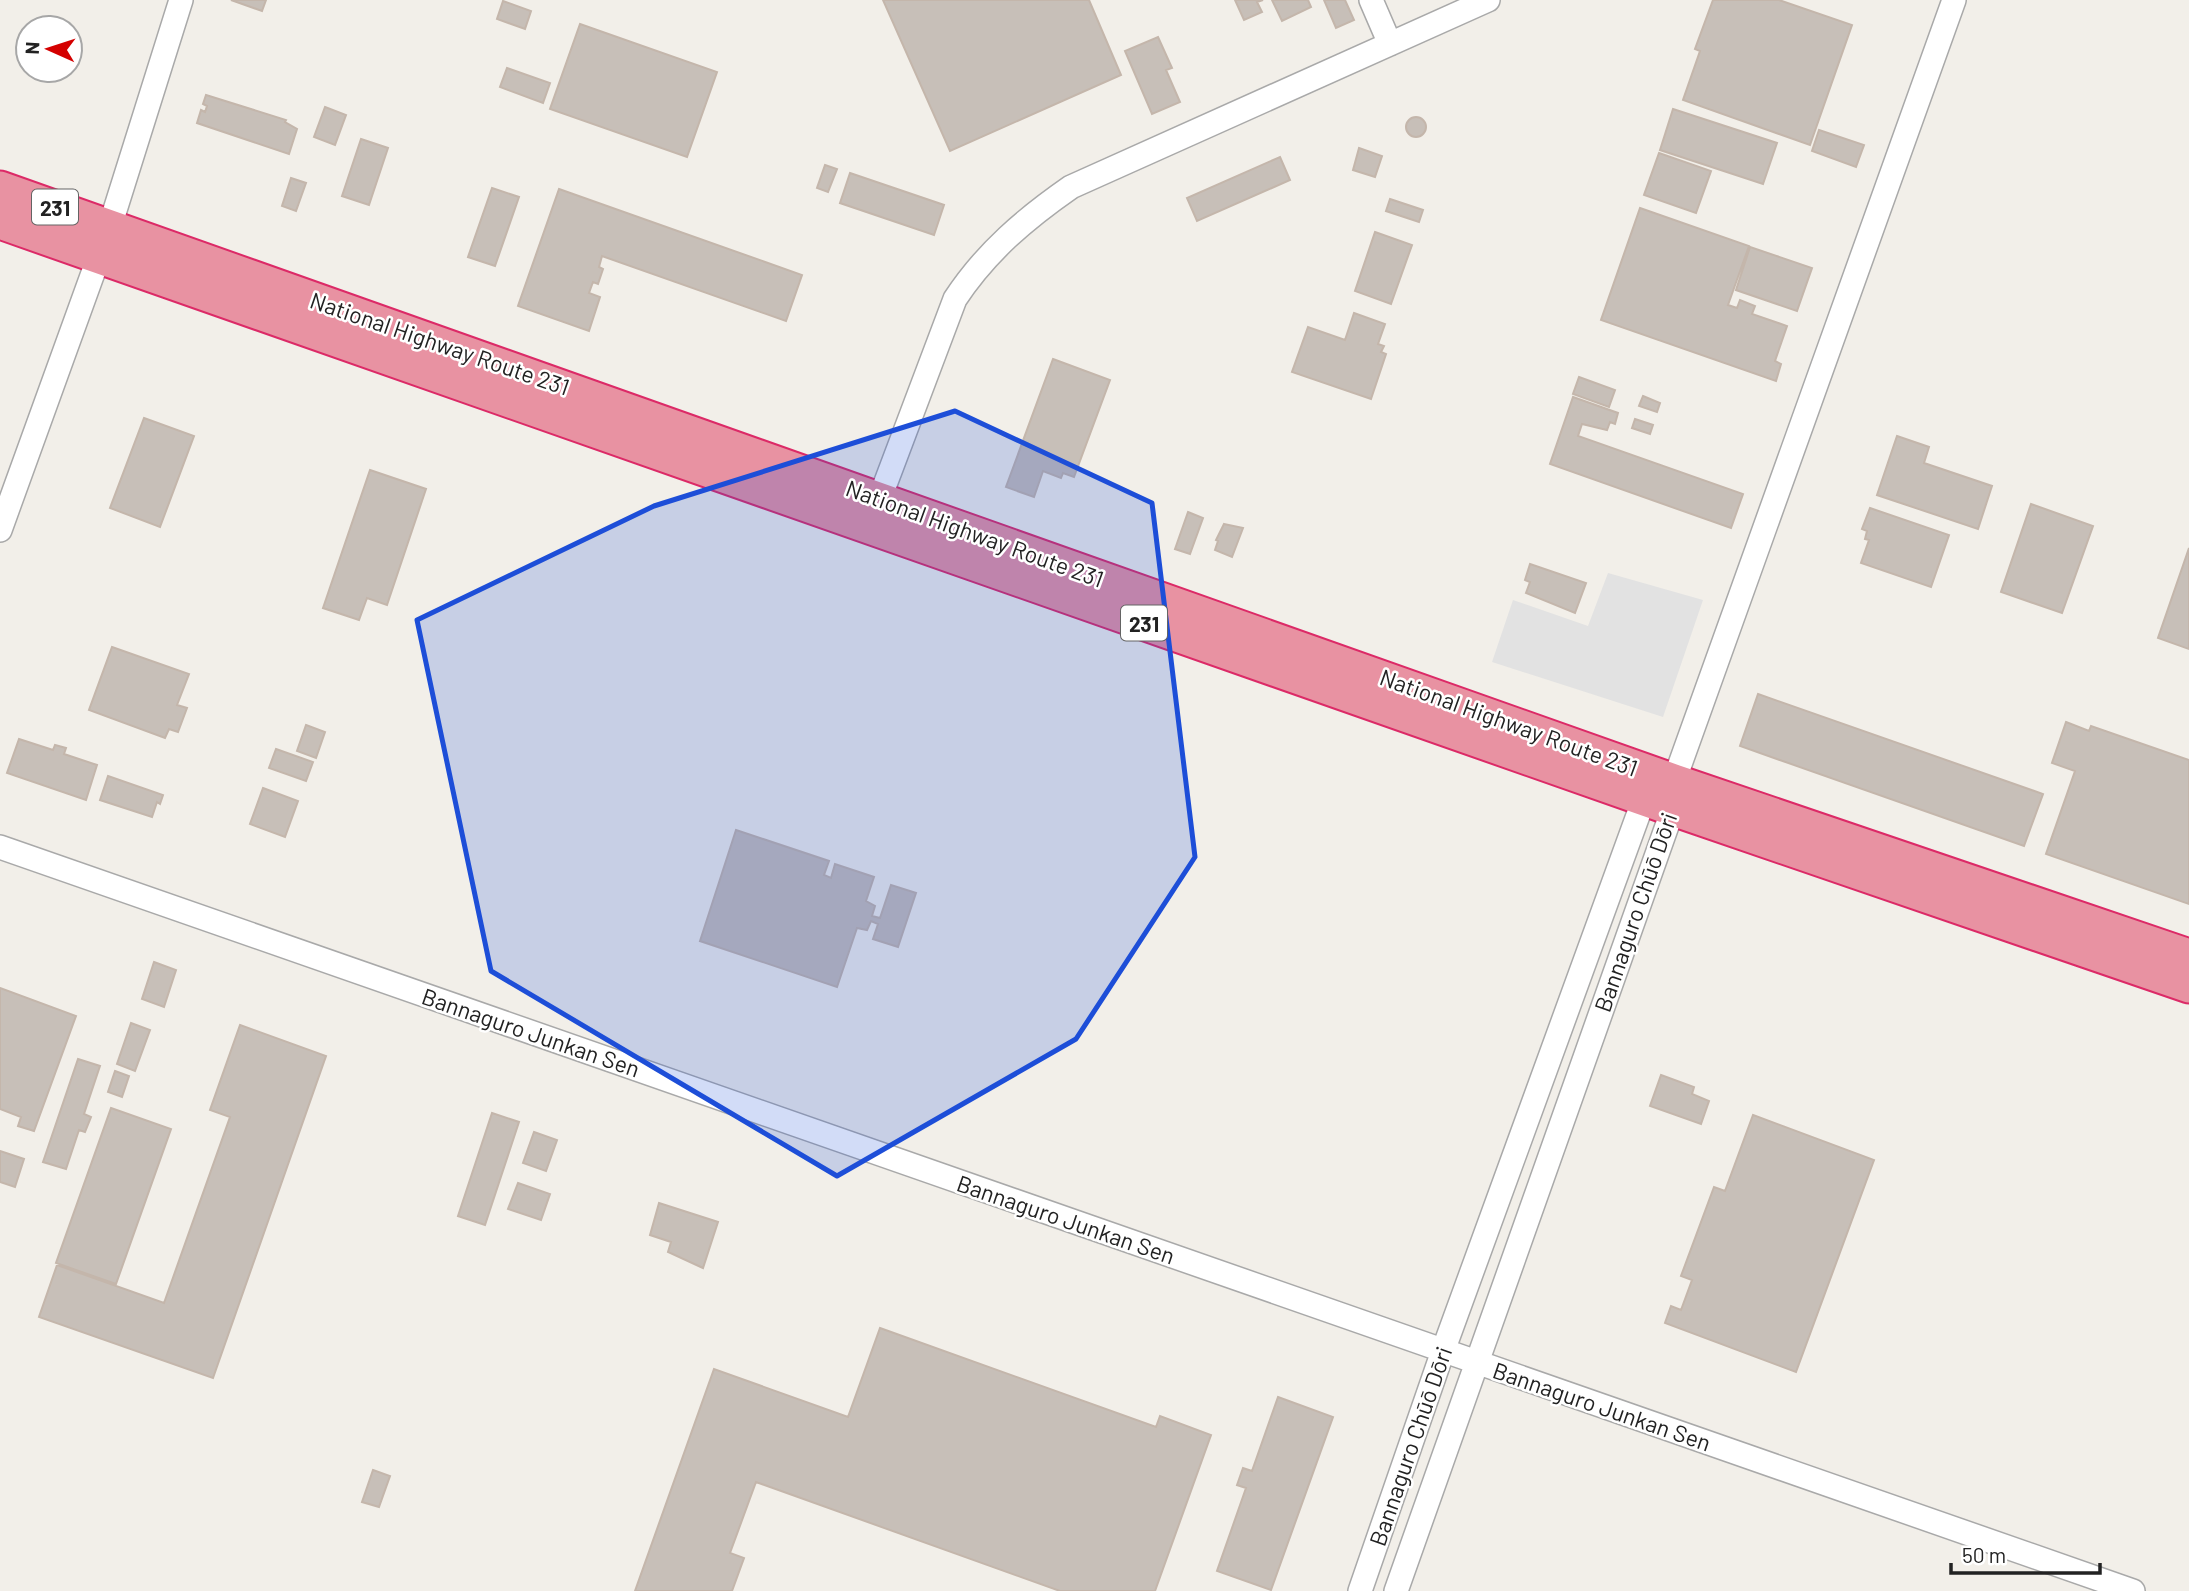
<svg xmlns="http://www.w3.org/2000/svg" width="2189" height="1591" viewBox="0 0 2189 1591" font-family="Barlow,sans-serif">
<rect width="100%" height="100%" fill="#f2efe9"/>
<path fill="#e2e2e2" d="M1608,573l95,27 -40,117 -171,-55 21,-62 75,26z"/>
<path fill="#c7bfb8" stroke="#c4b6ab" stroke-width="2" d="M231,0h35l-4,11z
M883,0h206l32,75 -171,76z
M1235,0h28l-6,2 5,10 -18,8z
M1272,0h36l3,7 -29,14z
M1324,0h21l9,20 -18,8z
M1713,0h66l73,25 -42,120 -127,-45 17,-49 -5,-2z
M503,1l28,10 -6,18 -28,-10z
M580,24l137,48 -30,85 -137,-48z
M1158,37l14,31 -6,2 14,32 -28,12 -27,-63z
M507,68l43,15 -7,20 -43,-16z
M206,95l80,25 -1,2 12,7 -8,25 -92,-31 4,-13 4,2 2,-6 -4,-2z
M325,107l21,8 -11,30 -21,-8z
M1673,109l104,34 -14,41 -103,-34z
M1406 127a10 10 0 1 1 20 0a10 10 0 1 1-20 0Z
M1819,130l45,15 -8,22 -44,-16z
M361,139l27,9 -19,57 -27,-9z
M1359,148l23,8 -7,21 -22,-7z
M1659,153l52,18 -15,42 -52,-18z
M1280,157l10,23 -93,41 -10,-23z
M825,165l12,4 -9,23 -11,-4z
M850,173l94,32 -10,30 -94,-32z
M291,178l15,5 -10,28 -14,-5z
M492,188l27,9 -24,69 -27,-9z
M559,189l243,86 -16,46 -184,-65 -3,11 4,2 -5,15 -5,-2 -4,11 11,4 -11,34 -71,-25z
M1390,199l33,11 -4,12 -33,-11z
M1640,208l109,38 -21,59 9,3 3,-8 15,6 -3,8 35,12 -12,35 6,3 -5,17 -175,-61z
M1375,232l37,13 -21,59 -36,-13z
M1750,247l62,21 -15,43 -61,-21z
M1354,313l31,11 -7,20 6,2 -3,6 5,2 -15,45 -79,-27 16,-45 37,13z
M1053,359l57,21 -36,97 -11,-4 -2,5 -18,-7 -9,26 -28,-10z
M1579,377l36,13 -6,17 -36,-13z
M1643,396l17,7 -3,9 -18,-6z
M1573,397l45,16 -3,11 -5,-2 -3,8 -25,-6 -4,12 165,58 -12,34 -181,-64z
M144,418l50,18 -34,91 -50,-19z
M1635,419l18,6 -3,9 -18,-6z
M1897,436l32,11 -5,16 68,23 -14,43 -101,-34z
M370,470l56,19 -39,116 -20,-7 -8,22 -36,-12z
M2031,504l62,22 -31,87 -61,-21z
M1870,508l79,27 -18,52 -70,-24 8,-23 -4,-1 2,-8 -5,-2z
M1188,512l15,6 -13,36 -15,-5z
M1224,524l19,4 -11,29 -17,-7 3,-9 -2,-1z
M2189,548v101l-31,-11z
M1530,564l56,19 -11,30 -49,-20 4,-11 -5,-2z
M112,647l77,27 -12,31 10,3 -9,24 -9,-3 -4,9 -76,-28z
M1758,694l285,100 -19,52 -284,-100z
M2066,722l23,9 2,-5 98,34v144l-143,-50 29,-83 -23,-8z
M306,725l19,7 -9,26 -19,-7z
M19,739l34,11 2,-5 11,3 -2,6 33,11 -11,35 -79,-27z
M276,749l37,13 -7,19 -37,-13z
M108,776l55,19 -3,9 -3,-2 -5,15 -52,-17z
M263,788l35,13 -13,36 -35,-13z
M736,830l93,31 -5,14 7,3 4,-14 39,13 -8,24 9,5 -3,10 8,2 11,-33 25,8 -18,54 -25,-8 5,-15 -7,-3 -4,9 -10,-2 -20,59 -137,-46z
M154,962l22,8 -12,37 -22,-8z
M0,988l76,28 -42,115 -16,-5 3,-9 -21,-8z
M131,1023l19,7 -15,41 -18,-7z
M240,1025l86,31 -113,322 -174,-61 18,-52 107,38 66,-186 -20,-7z
M78,1059l22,7 -16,48 7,3 -6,15 -6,-2 -13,39 -23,-7z
M115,1071l14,5 -7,21 -14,-5z
M1661,1075l33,12 -2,7 17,7 -8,23 -51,-18z
M111,1108l60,21 -55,155 -60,-21z
M492,1113l27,9 -34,103 -27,-9z
M1753,1115l121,45 -78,212 -131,-49 6,-17 10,4 11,-30 -11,-4 33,-89 11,4z
M534,1132l23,8 -11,31 -23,-8z
M0,1151l24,8 -9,28 -15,-5z
M518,1183l32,11 -9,26 -33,-11z
M659,1203l59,19 -15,46 -35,-16 3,-10 -21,-7z
M880,1328l276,99 4,-11 51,19 -56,156h-95l-304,-109 -26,71 14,5 -12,33h-97l79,-222 134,48z
M1278,1397l55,20 -62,173 -54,-19 29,-83 -9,-3 6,-17 9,3z
M373,1470l17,6 -11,31 -17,-5z"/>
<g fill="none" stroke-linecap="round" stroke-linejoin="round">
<g stroke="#a9a9a9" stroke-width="26">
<path id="minor" d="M1371,0l19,44
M875,511l80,-212c31,-47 70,-80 116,-112l417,-187
M0,530l110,-304 71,-226
M0,847l2133,744
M1360,1591l83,-240 201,-552 11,-7
M1396,1591l277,-782 1,-28 280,-781"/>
</g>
<g stroke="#dc2a67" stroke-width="37">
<path id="highway" d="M0,188l1674,593 515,175
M0,222l1673,587 516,177"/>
</g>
<use href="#minor" stroke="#fff" stroke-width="23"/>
<use href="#highway" stroke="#e892a2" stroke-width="33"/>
</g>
<path fill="#1d4ed8" fill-opacity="0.2" stroke="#1d4ed8" stroke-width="5" stroke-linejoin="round" d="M955,411l197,92 43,354 -119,182 -239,137 -346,-205 -74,-351 237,-114z"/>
<g text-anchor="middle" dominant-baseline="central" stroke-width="5" stroke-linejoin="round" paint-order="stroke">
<g fill="#fff" stroke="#646464" stroke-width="2">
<rect x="32" y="189.5" width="46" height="35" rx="5"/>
<rect x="1121" y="605.5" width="46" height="35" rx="5"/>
</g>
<g font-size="21" font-weight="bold" fill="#222">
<text x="55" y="207">231</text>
<text x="1144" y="623">231</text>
</g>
<g font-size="23" fill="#222" stroke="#fff">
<text transform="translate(440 343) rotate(19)">National Highway Route 231</text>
<text transform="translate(975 533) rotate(20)">National Highway Route 231</text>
<text transform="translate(1509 722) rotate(20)">National Highway Route 231</text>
<text transform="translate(1635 912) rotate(-71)">Bannaguro Chūō Dōri</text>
<text transform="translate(531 1032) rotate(19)">Bannaguro Junkan Sen</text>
<text transform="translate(1066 1219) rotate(19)">Bannaguro Junkan Sen</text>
<text transform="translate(1602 1406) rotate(19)">Bannaguro Junkan Sen</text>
<text transform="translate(1410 1446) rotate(-71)">Bannaguro Chūō Dōri</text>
</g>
</g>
<g transform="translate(49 49) rotate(273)"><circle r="33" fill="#ffffff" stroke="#a7a7a7" stroke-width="2"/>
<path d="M0-5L12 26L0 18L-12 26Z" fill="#d40000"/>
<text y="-10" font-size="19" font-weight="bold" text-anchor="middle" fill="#222222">N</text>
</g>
<path d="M1951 1563v10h149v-10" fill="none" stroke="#222222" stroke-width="3.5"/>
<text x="1962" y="1563" font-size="21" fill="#222222" stroke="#ffffff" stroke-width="5" paint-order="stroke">50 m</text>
</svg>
